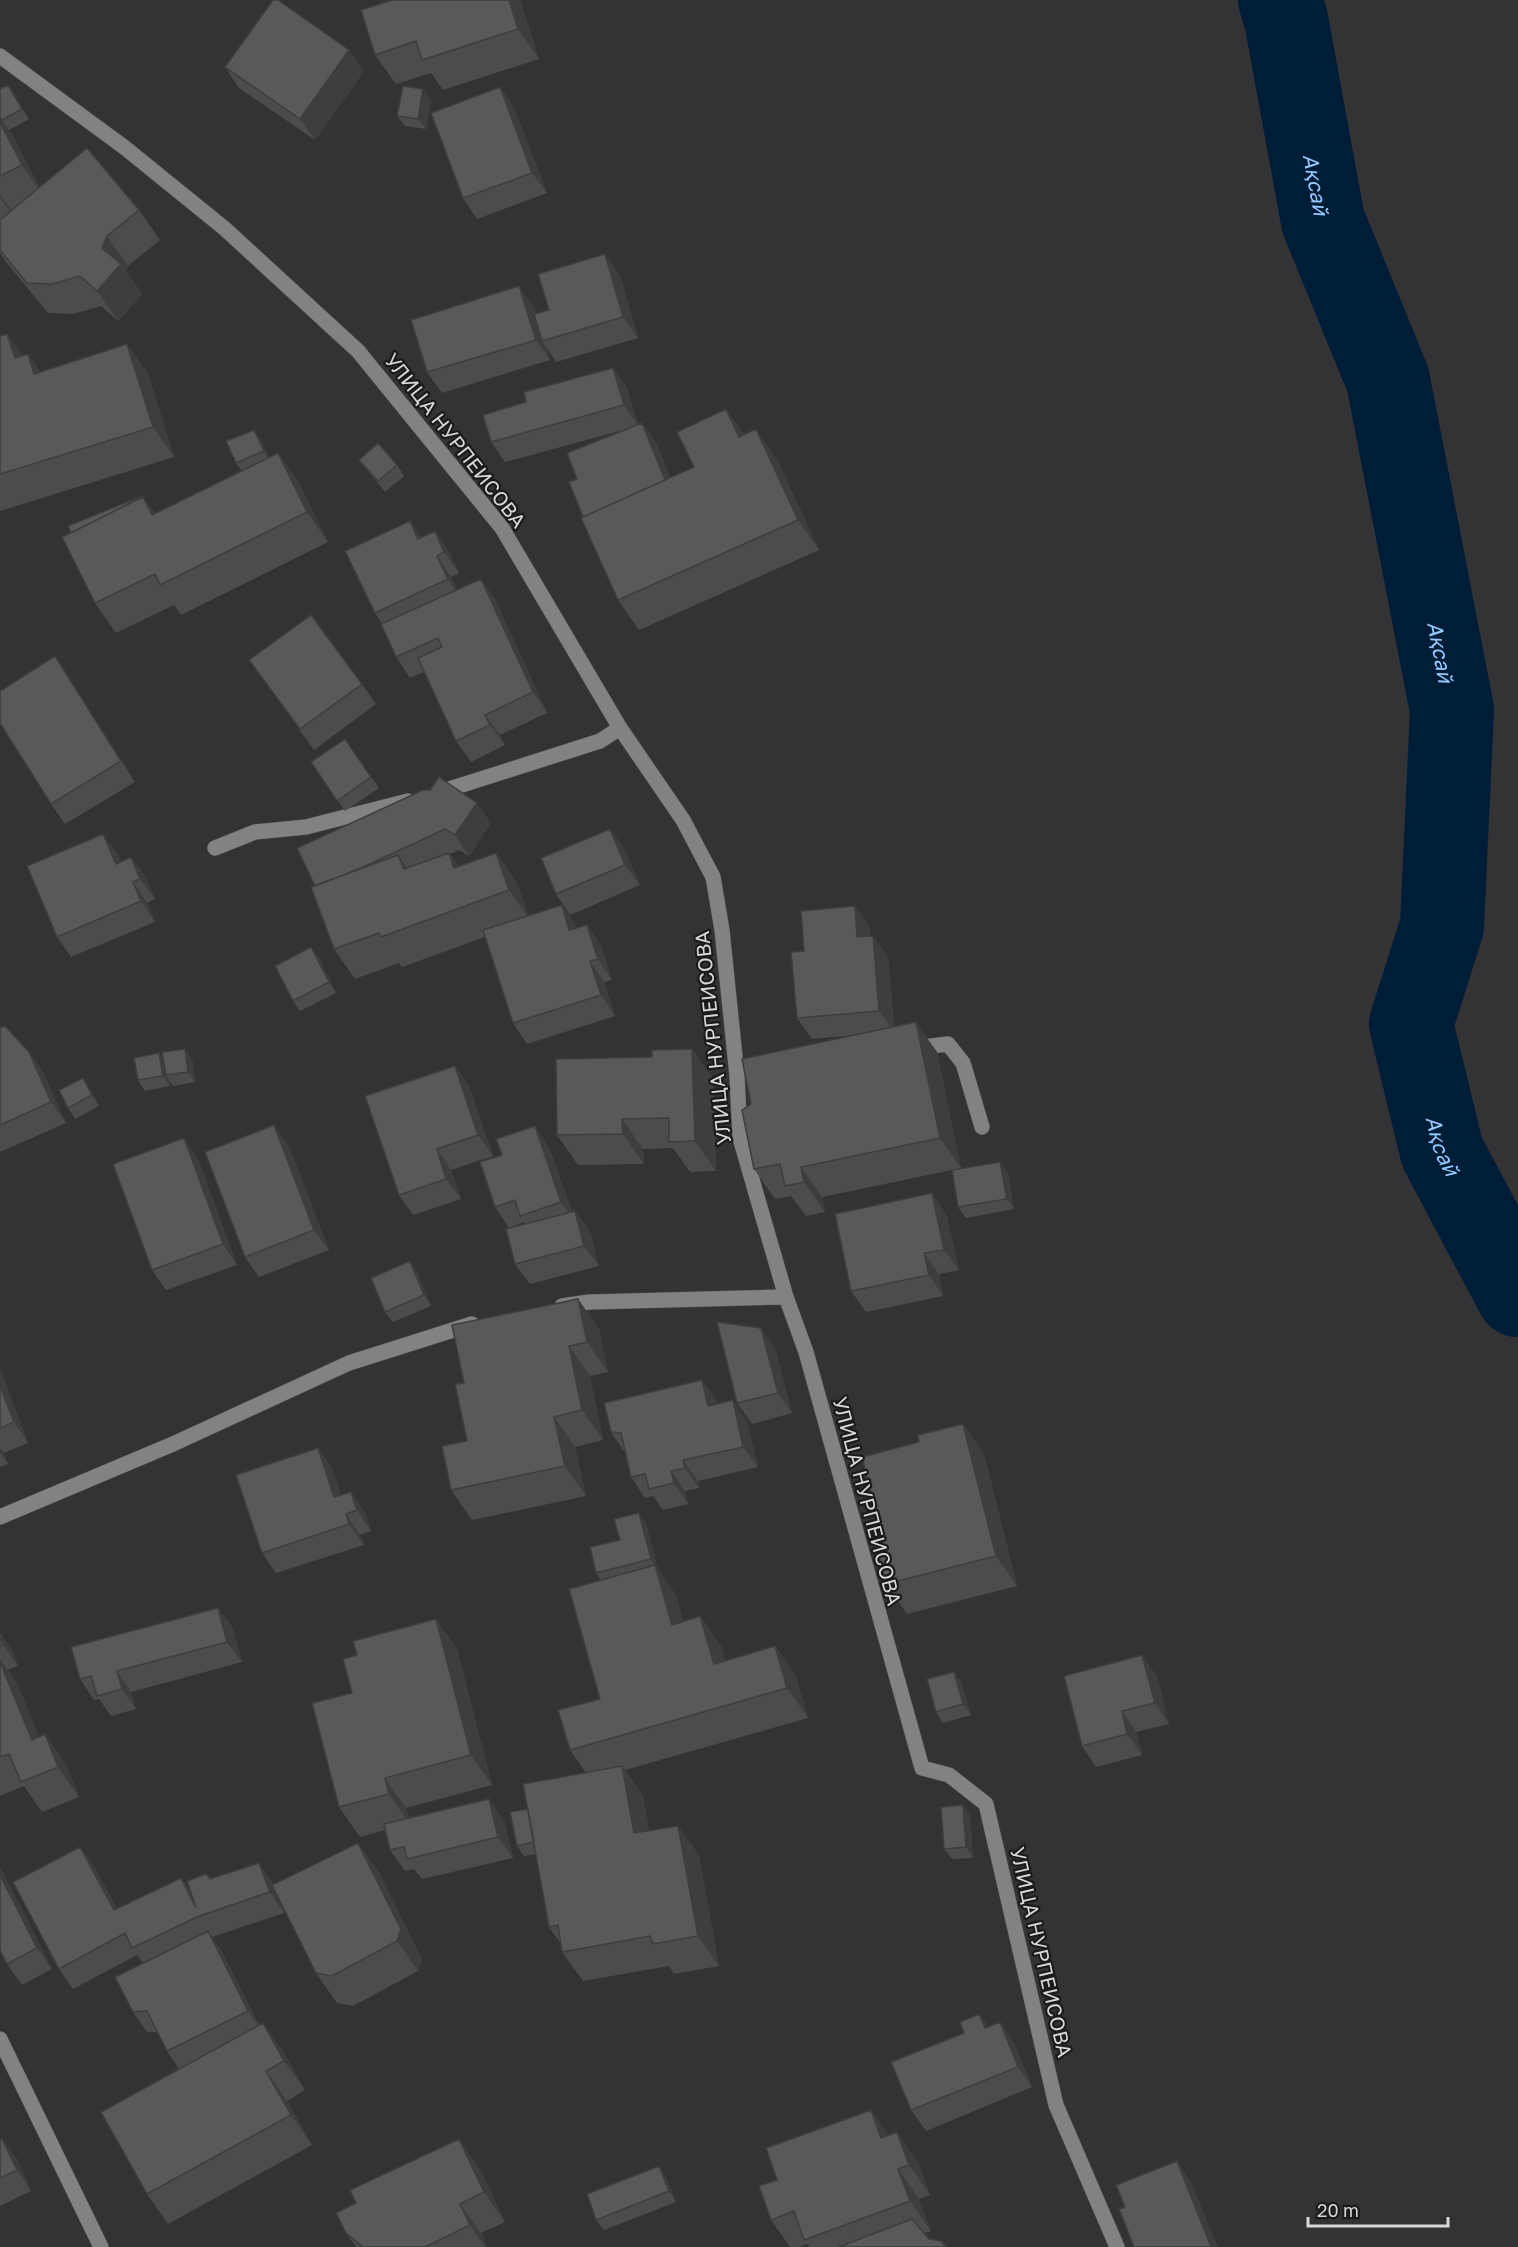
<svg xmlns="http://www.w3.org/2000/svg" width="1518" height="2247" viewBox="0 0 1518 2247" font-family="'Golos Text',sans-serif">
<rect width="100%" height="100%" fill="#333335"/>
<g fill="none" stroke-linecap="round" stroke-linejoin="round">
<path stroke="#001d38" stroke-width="84" id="s1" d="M1280,0l6,19 37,202 65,159 64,330 -10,216 -31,98 31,128 76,143"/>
<g stroke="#504f52" stroke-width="16">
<path id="street" d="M0,56l124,91 100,81 134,123 144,177 118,200 63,92 30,57 9,53 15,146 3,62 46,159 20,55 116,416 27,7 37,29 70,301 61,142
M437,793l163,-52 20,-13
M215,848l40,-16 51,-5 102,-26
M915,1048l33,-4 15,19 19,64
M562,1306l27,-4 197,-5
M0,1517l173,-73 176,-81 123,-39"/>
</g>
<g stroke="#504f52" stroke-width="16">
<path id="secondary" d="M0,2039l101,208"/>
</g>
<use href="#street" stroke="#828284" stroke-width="15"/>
<use href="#secondary" stroke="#828284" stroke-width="15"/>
</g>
<path fill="#4d4c4d" d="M392,0h128l19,59 -96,31 -12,-17 -35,11 -21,-29z
M349,50l15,21 -49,69 -76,-52 -14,-21z
M8,85l7,10 14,24 -20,11 4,6 26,51 100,23 21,30 -32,26 -2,5 16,23 -24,27 -17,-15 -28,8 -25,-1 -42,-51 -6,-9v-164z
M500,87l14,21 33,85 -70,26 -14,-21z
M431,100l-5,29 -21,-3 -8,-10z
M620,275l18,63 -82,24 -10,-15 4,13 -108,33 -15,-21 107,-65 2,7 13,-4z
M7,334l15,21 18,17 87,-28 21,30 26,83 -174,54v-175z
M613,368l14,20 11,37 4,-2 15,21 13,34 24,-11 32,-58 18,26 33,24 42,91 -180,80 -21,-30 -35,-83 -6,-38 50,-50 -122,33 -14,-20 35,-40z
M261,440l8,18 9,-5 21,30 29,59 -147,73 -7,-10 -58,28 -21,-30 47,-107 13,18 87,-43 -6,-8z
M359,460l38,5 7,11 -19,16 -18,-22z
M435,531l14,21 10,21 -8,4 6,12 38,10 52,114 -47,22 5,10 -34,17 -15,-21 -32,-69 -14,6 -14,-21 -14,-33 -7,-11 47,-75z
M55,656l14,21 66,105 -70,42 -14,-20z
M249,660l113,24 14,20 -62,46z
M345,739l34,49 -34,23 -34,-49z
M491,823l-22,33 -10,-6 -9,4 8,12 38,-13 21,30 11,32 34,-10 14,21 1,2 10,-3 14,21 11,34 -8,2 11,34 -88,28 -14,-21 -28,-86 -83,30 -3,-4 -44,16 -21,-30 -19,-63 -18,-38z
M610,829l15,21 15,35 -70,30 -14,-21z
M118,854l3,8 10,-5 15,21 9,21 -8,4 8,19 -84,35 -14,-20z
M855,906l15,21v9l18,20 6,71 43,25 24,116 47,4 6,37 -48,9 -8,-11 -6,-37 -130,27 3,15 -19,4 -15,-20 -16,3 -21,-30 -3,-65 104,-69 -43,4 -15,-21 7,-67z
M319,958l17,35 -36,18 -7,-10z
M0,1028l29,24 14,20 23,51 -66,29z
M692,1049l21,30 3,92 -26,1 -17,-24 -30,1 1,15 -66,1 -21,-30 95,-78z
M159,1053l5,7 28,-1 3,23 -22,4 -4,-6 1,6 -25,5 -7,-11z
M83,1078l7,11 9,17 -24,13 -7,-11z
M469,1086l24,70 -42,14 10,29 -48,16 -14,-20z
M289,1146l40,104 -70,27 -14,-20z
M549,1147l23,65 3,-1 15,21 9,34 -69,18 -15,-20 10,-40 -1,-2 -15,6 -14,-21z
M198,1159l39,106 -71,25 -14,-20z
M946,1214l13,56 -20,4 4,22 -77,16 -15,-21z
M417,1272l14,34 -38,16 -8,-10z
M578,1299l21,30 9,43 -18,4 13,64 -28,7 11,49 -114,24 -21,-30 16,-49 -3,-58z
M775,1348l17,65 -40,11 -15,-21z
M0,1369l28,74 -24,10 4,11 -8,3z
M702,1380l15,21v3l30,17 11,46 -60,14 1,7 -14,3 3,13 -25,6 -10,-14 -8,2 -14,-21 -6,-24 -14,-21z
M963,1424l21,30 33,132 -110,28 -21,-30 -3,-45 36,-97z
M318,1448l14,21 9,26 10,-3 14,20 6,19 -11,4 4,10 -88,28 -14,-20z
M646,1524l12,46 18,25 7,26 17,-5 21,30 4,15 50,-15 21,30 12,42 -183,52 18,26 6,35 50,24 20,111 -45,8 -5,-8 -86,15 -21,-29 -1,-8 -12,-17 -13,-73 -12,2 -7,-10 11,-37 58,-36 -16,-23 30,-51 1,-119 -5,-7 24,-33z
M436,1619l21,30 35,136 -86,23 3,10 95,2 9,38 -91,21 -8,-10 -9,2 -15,-21 -5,-20 -25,7 -21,-30 18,-152z
M233,1628l9,34 -111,30 5,17 -25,7 -12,-17 -5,1 -14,-21z
M0,1633l13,19 5,14 -10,4 9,13 22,54 27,27 13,33 -37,15 -18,-26 -24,10z
M954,1672l7,10 10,33 -28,8 -7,-11z
M1157,1676l12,48 -33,8 6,23 -46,12 -14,-21z
M963,1805l7,11 3,42 -21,1 -8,-10z
M358,1843l21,29 43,87 -4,12 -65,35 -16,-3 -21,-30 -36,-70 4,10 -72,24 10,15 37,73 4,-2 21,30 21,37 -18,11 25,44 -144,79 -21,-30 32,-125 -12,-18 -10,-19h-10l-14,-20 10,-49 -6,-8 -64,34 -14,-20 21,-122 15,21 22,41 64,-31 9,13 20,-12 64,5z
M0,1867l52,102 -30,16 -15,-21 -7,-14z
M979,2014l9,13 26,16 18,44 -106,44 -15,-21 53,-77z
M889,2135l29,27 12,33 -11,4 12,32 -6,2 4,6 13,2 5,6h-138l-2,-3 -8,3h-9l-19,-27 6,-40z
M2,2139l15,20 14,32 -31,15v-66z
M659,2166l7,11 10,25 -72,28 -8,-10z
M480,2169l25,53 -24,11 6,14h-131l-10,-14z"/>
<path fill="#3f3e3f" d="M509,0h11l19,59 -21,-30z
M349,50l15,21 -49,69 -15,-21z
M8,85l7,10 14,24 -7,-10z
M500,87l14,21 33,85 -15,-20z
M423,89l8,11 -5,29 -8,-10z
M0,117l13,19 30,59 -21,-30 -22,-43z
M0,194l11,16 6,11 -17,-24z
M107,236l21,30 -2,5 16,23 -24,27 -21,-30 5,-43z
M605,254l15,21 18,63 -15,-21z
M519,286l15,21 10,34h-2l4,6 4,13 -14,-20z
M7,334l21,30 -13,-6z
M127,344l21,30 26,83 -21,-30z
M28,354l21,30 -15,-10z
M613,368l14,20 11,38 -14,-21z
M726,409l21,30 -8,-2z
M642,423l15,21 25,65 -14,-21z
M756,429l21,30 42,91 -21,-30z
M254,430l7,10 10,22 -7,-11z
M278,453l21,30 29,59 -21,-30z
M142,496l22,31 -7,-3z
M410,521l14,20 -6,-2z
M435,531l14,21 10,21 -15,-21z
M437,556l14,21 11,23 -14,-21z
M481,579l14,20 52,114 -14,-21z
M55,656l14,21 66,105 -14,-21z
M485,715l15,20 5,10 -15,-20z
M477,803l14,20 -22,33 -14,-21z
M610,829l15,21 15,35 -15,-20z
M103,834l15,20 12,31 -14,-21z
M449,853l21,30 -16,-15z
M496,853l21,30 13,37 -21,-30z
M398,855l21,30 -15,-16z
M131,857l15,21 9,21 -15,-20z
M133,882l14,21 8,19 -14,-21z
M562,905l14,21 8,25 -15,-21z
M855,906l15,21 2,31 -15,-21z
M587,925l14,21 11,34 -14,-21z
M873,936l15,20 6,75 -15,-20z
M311,947l8,11 17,35 -7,-11z
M590,961l14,21 11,34 -14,-21z
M916,1022l21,30 24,116 -21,-30z
M185,1049l7,10 3,23 -7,-10z
M692,1049l21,30 3,92 -21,-30z
M29,1052l14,20 23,51 -15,-21z
M159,1053l7,11v11l3,5 1,6 -7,-10z
M455,1066l14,20 24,70 -15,-21z
M83,1078l7,11 9,17 -7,-11z
M622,1119l21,30 1,15 -21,-30z
M274,1125l15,21 40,104 -15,-20z
M535,1126l14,21 26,75 -14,-20z
M184,1138l14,21 39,106 -14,-21z
M437,1149l14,21 10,29 -15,-20z
M1000,1162l8,10 6,37 -7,-10z
M801,1167l21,30 3,15 -21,-30z
M932,1193l14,21 13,56 -15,-20z
M575,1211l15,21 9,34 -15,-20z
M924,1253l15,21 4,22 -14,-21z
M410,1261l7,11 14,34 -7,-11z
M578,1299l21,30 9,43 -21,-30z
M761,1328l14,20 17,65 -14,-20z
M569,1346l21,30 13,64 -21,-30z
M0,1369l28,74 -14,-21 -14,-36z
M702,1380l15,21 5,25 -14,-20z
M733,1400l14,21 11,46 -15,-20z
M554,1417l21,30 11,49 -21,-30z
M963,1424l21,30 33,132 -21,-30z
M0,1448l4,5 4,11 -8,-11z
M318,1448l14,21 15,45 -13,-17z
M683,1460l15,21 1,7 -14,-20z
M671,1471l14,20 3,13 -14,-21z
M351,1492l14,20 6,19 -14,-21z
M639,1513l7,11 12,45 -7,-10z
M346,1514l14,21 4,10 -15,-21z
M655,1565l21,30 17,59 -21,-29z
M218,1608l15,20 9,34 -15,-20z
M700,1616l21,30 14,48 -21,-30z
M436,1619l21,30 35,136 -21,-30z
M0,1633l13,19 5,14 -15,-21z
M775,1646l21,30 12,42 -21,-30z
M1142,1655l15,21 12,48 -14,-21z
M0,1659l17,24 36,87 -21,-30 -32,-78z
M117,1671l14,21 5,17 -14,-20z
M954,1672l7,10 10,33 -8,-11z
M1122,1711l14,21 6,23 -15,-21z
M45,1734l21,30 13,33 -21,-30z
M622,1766l21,30 12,67 -21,-30z
M385,1778l21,30 4,16 -21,-30z
M489,1799l15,21 9,38 -15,-21z
M963,1805l7,11 3,42 -7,-11z
M678,1826l21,29 20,111 -21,-30z
M358,1843l21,29 43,87 -4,12 -21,-30z
M80,1847l15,21 34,62 -15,-20z
M259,1863l14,20 11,30 -14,-21z
M0,1867l52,102 -15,-21 -37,-73z
M181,1878l15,21v9z
M208,1931l14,21 40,80 -14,-21z
M979,2014l14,21 -8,-7z
M1000,2022l14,21 18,44 -14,-20z
M263,2023l21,30 21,37 -21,-29z
M266,2071l21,30 25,44 -21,-30z
M871,2110l21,30 10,28 -21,-30z
M897,2132l21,30 12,33 -21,-30z
M2,2139l15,20 14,32 -14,-21z
M459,2139l21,30 25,53 -21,-30z
M1177,2161l14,21 27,65h-7z
M659,2166l7,11 10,25 -7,-11z
M898,2169l21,30 12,32 -21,-30z
M460,2204l21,29 6,14h-2l-15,-22z"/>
<path fill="#5a585a" stroke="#3f3e3f" stroke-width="1.5" d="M273,0h5l71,50 -49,69 -75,-52z
M392,0h117l9,29 -96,31 -6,-19 -41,14 -14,-45z
M8,85l14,24 -20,11 -2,-3v-28z
M403,86l20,3 -5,30 -21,-3z
M500,87l32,86 -69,25 -32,-85z
M0,122l22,43 -22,11z
M87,148l52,62 -32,26 -5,12 19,16 -24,27 -17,-15 -28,8 -25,-1 -27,-33v-30z
M605,254l18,63 -81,24 -8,-27 15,-4 -11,-36z
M519,286l17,54 -109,32 -16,-52z
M7,334l8,24 13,-4 6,20 93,-30 26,83 -153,47v-138z
M613,368l11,37 -133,37 -8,-27 43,-13 -2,-10z
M726,409l13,28 17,-8 42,91 -180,80 -37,-82 113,-51 -17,-35z
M642,423l23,57 -82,37 -14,-35 8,-3 -10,-26z
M254,430l10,21 -28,12 -10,-22z
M378,443l19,22 -19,16 -19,-21z
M278,453l29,59 -147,73 -5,-11 -60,29 -33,-66 81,-40 9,18z
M142,496v1l-71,36 -3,-7z
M410,521l8,18 17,-8 9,21 -7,4 11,23 -73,34 -30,-62z
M481,579l52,113 -48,23 5,10 -34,16 -38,-83 24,-11 -4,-9 -42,19 -15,-33z
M311,615l51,69 -62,45 -51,-69z
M55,656l66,105 -70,43 -51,-81v-32z
M345,739l26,38 -34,24 -26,-39z
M439,777l38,26 -22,32 -10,-6 -84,39 -46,18 -18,-38 126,-58h7z
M610,829l15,36 -69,29 -15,-36z
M103,834l13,30 15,-7 9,22 -7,3 8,19 -84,36 -30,-71z
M449,853l5,15 42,-15 13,37 -128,47 -2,-4 -45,16 -23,-62 87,-32 6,14z
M562,905l7,25 18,-5 11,34 -8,2 11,34 -88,28 -30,-93z
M855,906l2,31 16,-1 6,75 -82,7 -6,-66 13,-1 -3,-40z
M311,947l18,35 -36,19 -18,-35z
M916,1022l24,116 -139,29 3,15 -19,4 -5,-22 -26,5 -12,-59 9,-6 -9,-45z
M5,1026l24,26 22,50 -51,23v-97z
M185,1049l3,23 -22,3 -4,-23z
M692,1049l3,92 -26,1v-24l-47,1 1,15 -66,1 -1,-76 96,-2v-7z
M159,1053l4,23 -25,4 -4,-22z
M455,1066l23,69 -41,14 9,30 -47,16 -34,-99z
M83,1078l9,17 -24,13 -9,-18z
M274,1125l40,105 -69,27 -40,-105z
M535,1126l26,76 -41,14 -5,-16 -20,7 -15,-45 22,-7 -6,-16z
M184,1138l39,106 -71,26 -39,-106z
M1000,1162l7,37 -49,8 -6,-37z
M932,1193l12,57 -20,3 5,22 -78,16 -16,-77z
M575,1211l9,35 -69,18 -9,-35z
M410,1261l14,34 -39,17 -14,-34z
M578,1299l9,43 -18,4 13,64 -28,7 11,49 -114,24 -9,-44 25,-5 -12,-57 9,-1 -12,-58z
M717,1322l44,6 17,65 -41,10z
M702,1380l6,26 25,-6 10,47 -60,13 2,8 -14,3 3,12 -25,6 -4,-15 -14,3 -10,-44 -10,-1 -7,-29z
M0,1386l14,36 -14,6z
M963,1424l33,132 -110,28 -11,-44 8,-1 -21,-82 57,-15 -1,-7z
M318,1448l16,49 17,-5 6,18 -11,4 3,10 -87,29 -26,-78z
M639,1513l12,46 -55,14 -6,-26 30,-7 -6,-21z
M655,1565l17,60 28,-9 14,48 61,-18 12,42 -217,62 -12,-40 42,-11 -31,-110z
M218,1608l9,34 -110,29 5,18 -25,7 -6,-20 -11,3 -9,-32z
M436,1619l35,136 -86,23 4,16 -50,13 -27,-104 40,-10 -9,-34 14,-4 -4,-14z
M0,1636l3,9 -3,2z
M1142,1655l13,48 -33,8 5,23 -45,12 -18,-70z
M0,1662l32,78 13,-6 13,33 -37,15 -12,-28 -9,3z
M954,1672l9,32 -27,8 -9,-33z
M622,1766l12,67 44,-7 20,110 -45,8 -3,-8 -88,16 -4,-27 -9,2 -26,-143z
M489,1799l9,38 -91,22 -3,-12 -14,3 -6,-26z
M963,1805l3,42 -22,2 -3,-42z
M528,1809l6,33 -17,4 -7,-34z
M358,1843l43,86 -4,12 -65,35 -16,-3 -44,-88z
M80,1847l34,63 67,-32 15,30 -9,-27 19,-7 4,5 49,-16 11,29 -71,24 -67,32 -7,-15 -66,36 -46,-87z
M0,1875l37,73 -30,16 -7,-14z
M208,1931l40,80 -81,40 -20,-40 -14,1 -18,-35z
M979,2014l6,14 15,-6 18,45 -107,43 -20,-48 73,-29 -4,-11z
M263,2023l21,38 -18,10 25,44 -144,79 -46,-82z
M871,2110l10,28 16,-6 12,33 -11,4 12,32 -106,39 -10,-29 -23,9 -12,-34 18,-6 -11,-32z
M2,2139l15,31 -17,8v-38z
M459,2139l25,53 -24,12 10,21 -45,22h-62l-17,-14 -10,-20 20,-10 -6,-13z
M1177,2161l34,86h-77l-15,-38 6,-2 -9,-22z
M659,2166l10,25 -73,29 -9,-26z
M912,2219l17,20 13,2 3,6h-106z"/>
<g text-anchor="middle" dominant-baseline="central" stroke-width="4.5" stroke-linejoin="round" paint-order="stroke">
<g font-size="20" fill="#d8d8d9" stroke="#1b1b1c">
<text transform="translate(456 440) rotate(52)">УЛИЦА НУРПЕИСОВА</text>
<text transform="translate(712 1038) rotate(-96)">УЛИЦА НУРПЕИСОВА</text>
<text transform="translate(868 1501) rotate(75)">УЛИЦА НУРПЕИСОВА</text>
<text transform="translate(1042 1952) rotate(77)">УЛИЦА НУРПЕИСОВА</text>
</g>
<g font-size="21" font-style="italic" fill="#95c9ff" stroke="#1b1b1c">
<text stroke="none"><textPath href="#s1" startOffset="188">Ақсай</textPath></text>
<text stroke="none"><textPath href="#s1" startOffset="674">Ақсай</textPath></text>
<text stroke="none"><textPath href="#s1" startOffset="1178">Ақсай</textPath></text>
</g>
</g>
<path d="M1308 2217v9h140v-9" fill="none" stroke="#d8d8d9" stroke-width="3"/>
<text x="1317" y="2217" font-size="18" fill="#d8d8d9" stroke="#1b1b1c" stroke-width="4.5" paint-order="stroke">20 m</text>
</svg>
